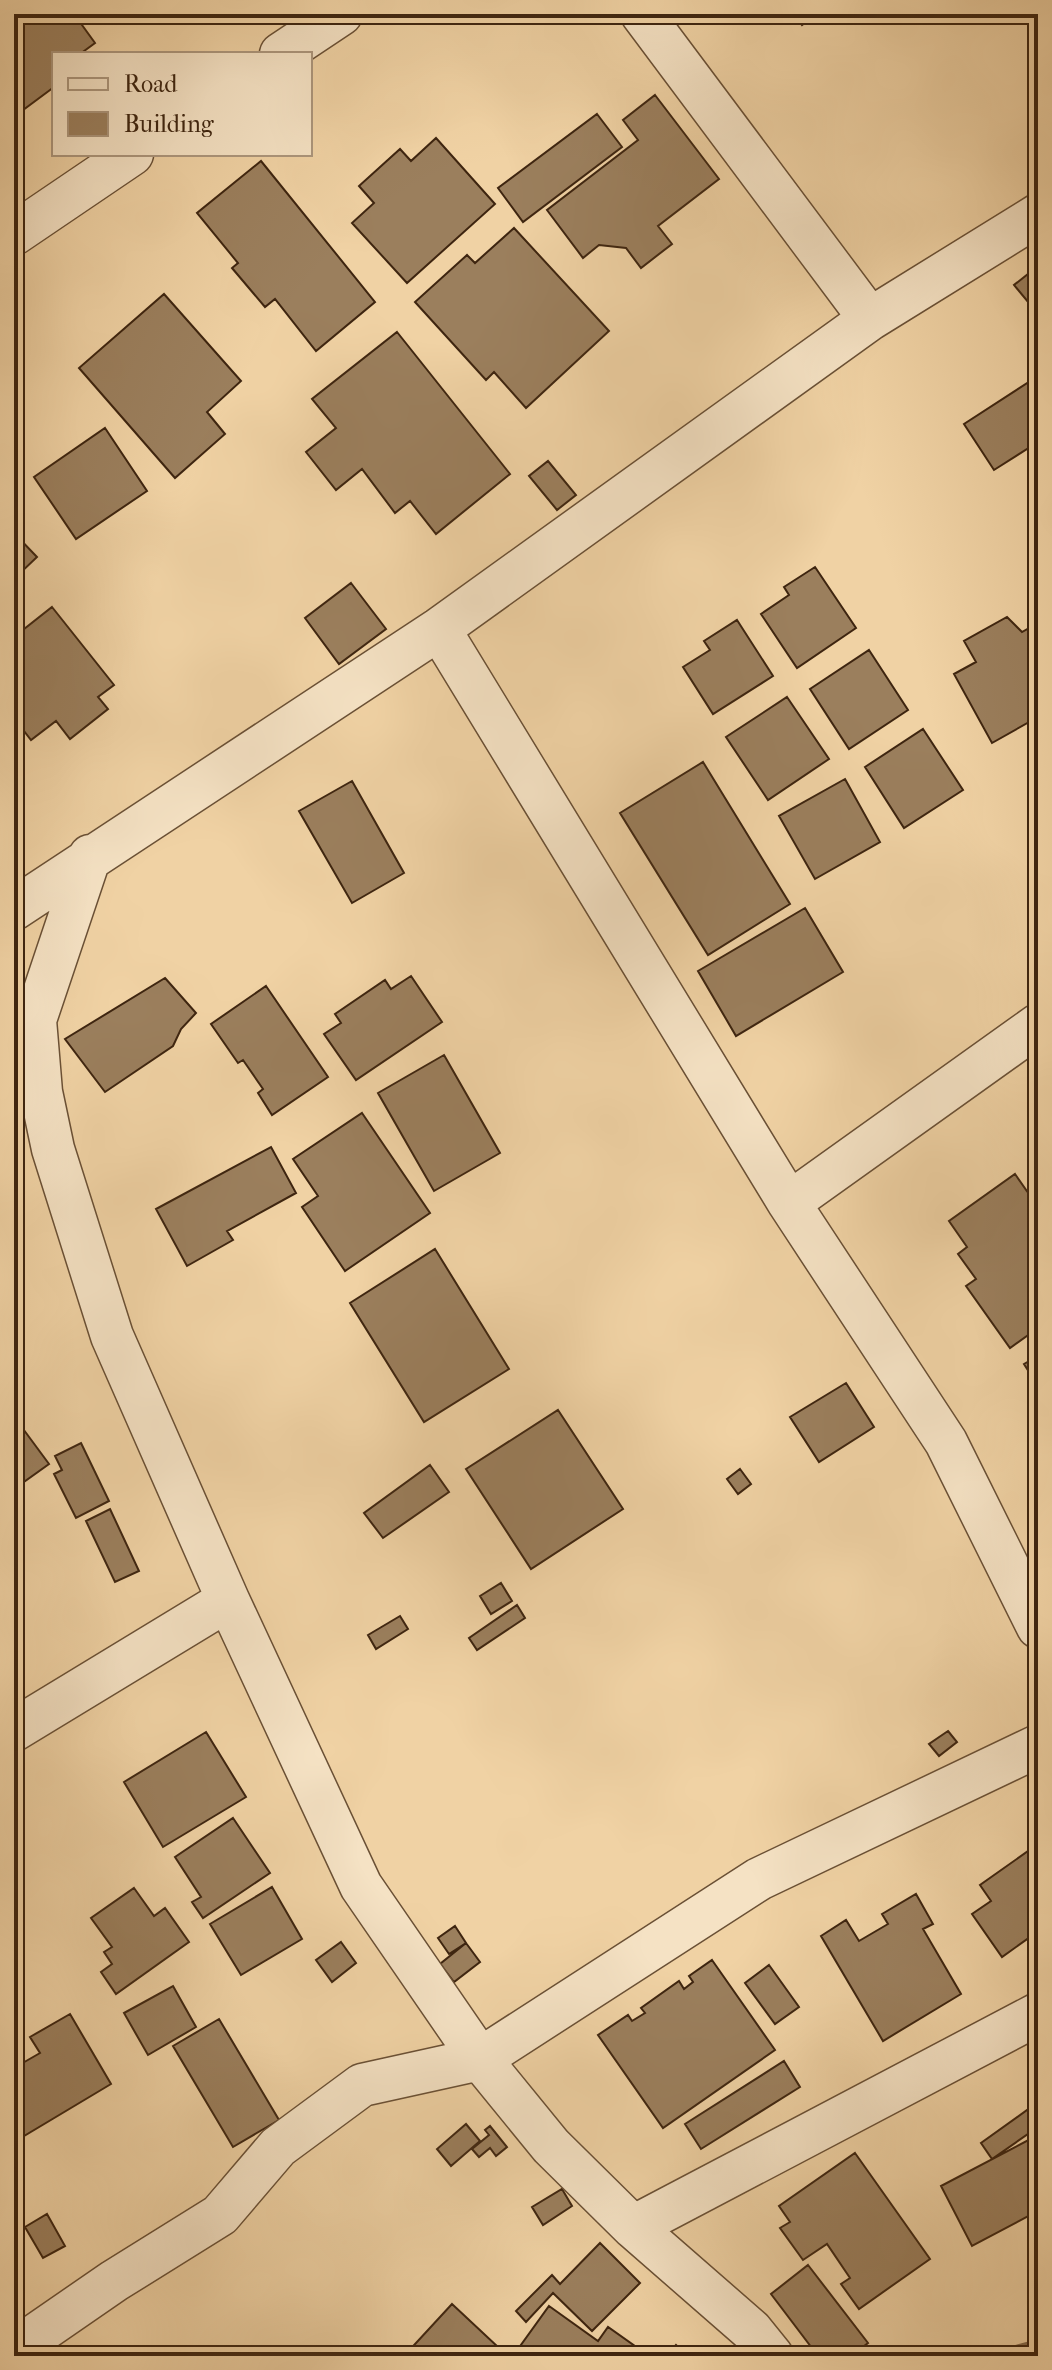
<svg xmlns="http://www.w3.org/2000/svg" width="1052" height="2370" viewBox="0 0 1052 2370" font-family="'IM FELL French Canon',serif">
<rect width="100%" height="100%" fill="#f0d2a4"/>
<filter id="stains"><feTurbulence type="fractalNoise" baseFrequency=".0025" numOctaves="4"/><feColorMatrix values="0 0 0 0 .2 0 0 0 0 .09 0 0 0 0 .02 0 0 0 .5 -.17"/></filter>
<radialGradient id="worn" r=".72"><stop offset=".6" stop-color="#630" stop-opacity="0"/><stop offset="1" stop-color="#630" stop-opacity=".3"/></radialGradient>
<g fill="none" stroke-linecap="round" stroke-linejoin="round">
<path stroke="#84694b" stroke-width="12" d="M997,2356l41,-11"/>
</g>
<path fill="#9b7f5d" stroke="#3e2510" stroke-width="2" d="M14,14h60l21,29 -15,11h-26v33l-39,29z
M794,14h23l-15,11z
M655,95l64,84 -61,47 14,18 -31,24 -15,-20 -27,-3 -16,13 -36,-48 91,-70 -15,-20z
M597,114l25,33 -99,75 -25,-34z
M436,138l59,66 -88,79 -55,-60 22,-20 -15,-17 41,-37 11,12z
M261,161l114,141 -59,49 -41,-52 -10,8 -33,-39 6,-5 -41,-50z
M514,228l95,103 -83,77 -32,-36 -8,8 -71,-78 52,-47 8,8z
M1033,270l5,7v37l-24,-29z
M164,294l77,87 -34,31 18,22 -50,44 -96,-110z
M397,332l113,142 -74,60 -26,-33 -15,12 -33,-44 -26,21 -30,-38 30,-24 -24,-29z
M1038,376v66l-44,28 -30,-46z
M105,428l42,63 -71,48 -42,-62z
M548,461l28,34 -19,15 -28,-34z
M14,533l23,24 -23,22z
M815,567l41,61 -59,40 -36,-54 28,-19 -5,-8z
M351,583l35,46 -47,35 -34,-46z
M52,607l62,78 -16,12 10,12 -38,30 -14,-18 -25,19 -17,-22v-81z
M1007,617l15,15 16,-9v94l-46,26 -38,-69 22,-12 -12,-21z
M737,620l36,56 -60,38 -30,-47 27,-17 -6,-9z
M869,650l39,60 -59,39 -39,-60z
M787,697l42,62 -61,41 -42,-63z
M923,729l40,61 -59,38 -39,-61z
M703,762l87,142 -82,51 -88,-142z
M845,779l35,63 -65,37 -36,-63z
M352,781l52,92 -52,30 -53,-92z
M805,908l38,64 -107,64 -38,-65z
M411,976l31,46 -86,58 -32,-46 17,-11 -6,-9 50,-34 6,9z
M165,978l31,35 -15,16 -8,17 -68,46 -40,-53z
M266,986l62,91 -56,38 -14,-22 5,-4 -20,-29 -5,3 -27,-39z
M444,1055l56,98 -66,38 -56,-98z
M362,1113l68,100 -85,58 -43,-64 16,-11 -25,-37z
M271,1147l25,46 -69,38 6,9 -46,26 -31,-57z
M1015,1174l23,33v121l-28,20 -44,-62 10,-7 -18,-25 9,-7 -18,-26z
M435,1249l74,120 -85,53 -74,-119z
M1038,1356v30l-14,-22z
M846,1383l28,44 -55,35 -29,-45z
M558,1410l65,99 -92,60 -65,-100z
M18,1422l31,42 -35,25v-64z
M81,1443l28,58 -33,17 -22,-44 8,-4 -7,-14z
M430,1465l19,27 -66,46 -19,-25z
M740,1469l11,15 -13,10 -11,-15z
M110,1509l29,62 -24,11 -29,-61z
M501,1583l11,18 -21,13 -11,-18z
M517,1605l8,13 -48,32 -8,-12z
M400,1616l8,13 -32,20 -8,-14z
M948,1731l9,11 -18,14 -10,-12z
M206,1732l40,65 -83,50 -39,-65z
M233,1818l37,55 -67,45 -11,-16 9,-5 -26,-40z
M1038,1844v98l-5,-7 -31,22 -30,-43 19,-13 -11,-16z
M272,1887l30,52 -61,36 -31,-51z
M134,1888l20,28 11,-8 24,34 -73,52 -15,-22 11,-8 -8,-12 8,-5 -21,-29z
M916,1894l17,30 -10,5 38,65 -78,47 -62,-105 25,-16 13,21 29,-17 -6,-10z
M455,1926l11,17 -17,11 -11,-16z
M341,1942l15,21 -24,19 -16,-22z
M466,1943l14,19 -26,20 -14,-18z
M712,1960l63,90 -112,78 -65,-93 30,-20 4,6 13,-8 -4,-5 38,-27 5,8 9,-7 -4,-6z
M769,1965l30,42 -24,17 -30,-41z
M173,1986l23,41 -48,28 -24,-42z
M70,2014l41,70 -97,58v-74l26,-15 -10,-16z
M219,2019l60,101 -46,27 -60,-101z
M784,2061l16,26 -99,62 -16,-25z
M1034,2105l4,6v16l-46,32 -11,-16z
M466,2124l14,17 -29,25 -14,-17z
M490,2126l17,21 -11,9 -6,-8 -11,9 -7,-8 17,-14 -4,-5z
M1038,2135v76l-66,35 -31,-60z
M855,2153l75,106 -71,50 -18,-25 9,-6 -23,-34 -24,16 -23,-32 10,-6 -11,-16z
M562,2189l10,17 -29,19 -11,-18z
M47,2214l18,32 -22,12 -18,-31z
M600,2243l40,40 -48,48 -39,-38 -27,29 -10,-11 36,-36 8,9z
M808,2265l60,78 -17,13h-33l-47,-62z
M452,2304l46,43 -9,9h-85z
M549,2306l49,35 10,-14 41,29h-136z
M676,2345l12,11h-22z"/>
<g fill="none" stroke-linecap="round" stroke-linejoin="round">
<g stroke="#6a5035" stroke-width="45">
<path id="minor" d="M642,14l228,305
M281,54l60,-40
M14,234l118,-80
M439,629l350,574 157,239 92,185
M90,856l-55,164 6,72 12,57 59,187 116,264 133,286 119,173 71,87 82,81 118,103 21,26
M14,909l425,-280 431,-310 168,-104
M789,1203l249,-178
M14,1730l214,-130
M633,2227l405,-213
M14,2350l100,-69 106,-66 58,-68 84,-62 118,-26 279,-180 279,-133"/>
</g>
<use href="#minor" stroke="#f5e2c4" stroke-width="42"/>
</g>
<rect width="1052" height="2370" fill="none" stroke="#f0d2a4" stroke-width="48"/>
<rect x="16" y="16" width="1020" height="2338" fill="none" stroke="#3e2510" stroke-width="4"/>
<rect x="24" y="24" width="1004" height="2322" fill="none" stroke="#3e2510" stroke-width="2"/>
<rect x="52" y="52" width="260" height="104" fill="#f5e2c4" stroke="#ac967c" stroke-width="2"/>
<rect x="68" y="78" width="40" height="12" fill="#f5e2c4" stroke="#ac967c" stroke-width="2"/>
<text x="124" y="92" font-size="24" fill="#3e2510">Road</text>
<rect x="68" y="112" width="40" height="24" fill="#9b7f5d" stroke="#ac967c" stroke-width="2"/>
<text x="124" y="132" font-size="24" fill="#3e2510">Building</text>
<rect width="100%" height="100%" filter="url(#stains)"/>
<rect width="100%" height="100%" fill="url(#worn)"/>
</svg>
